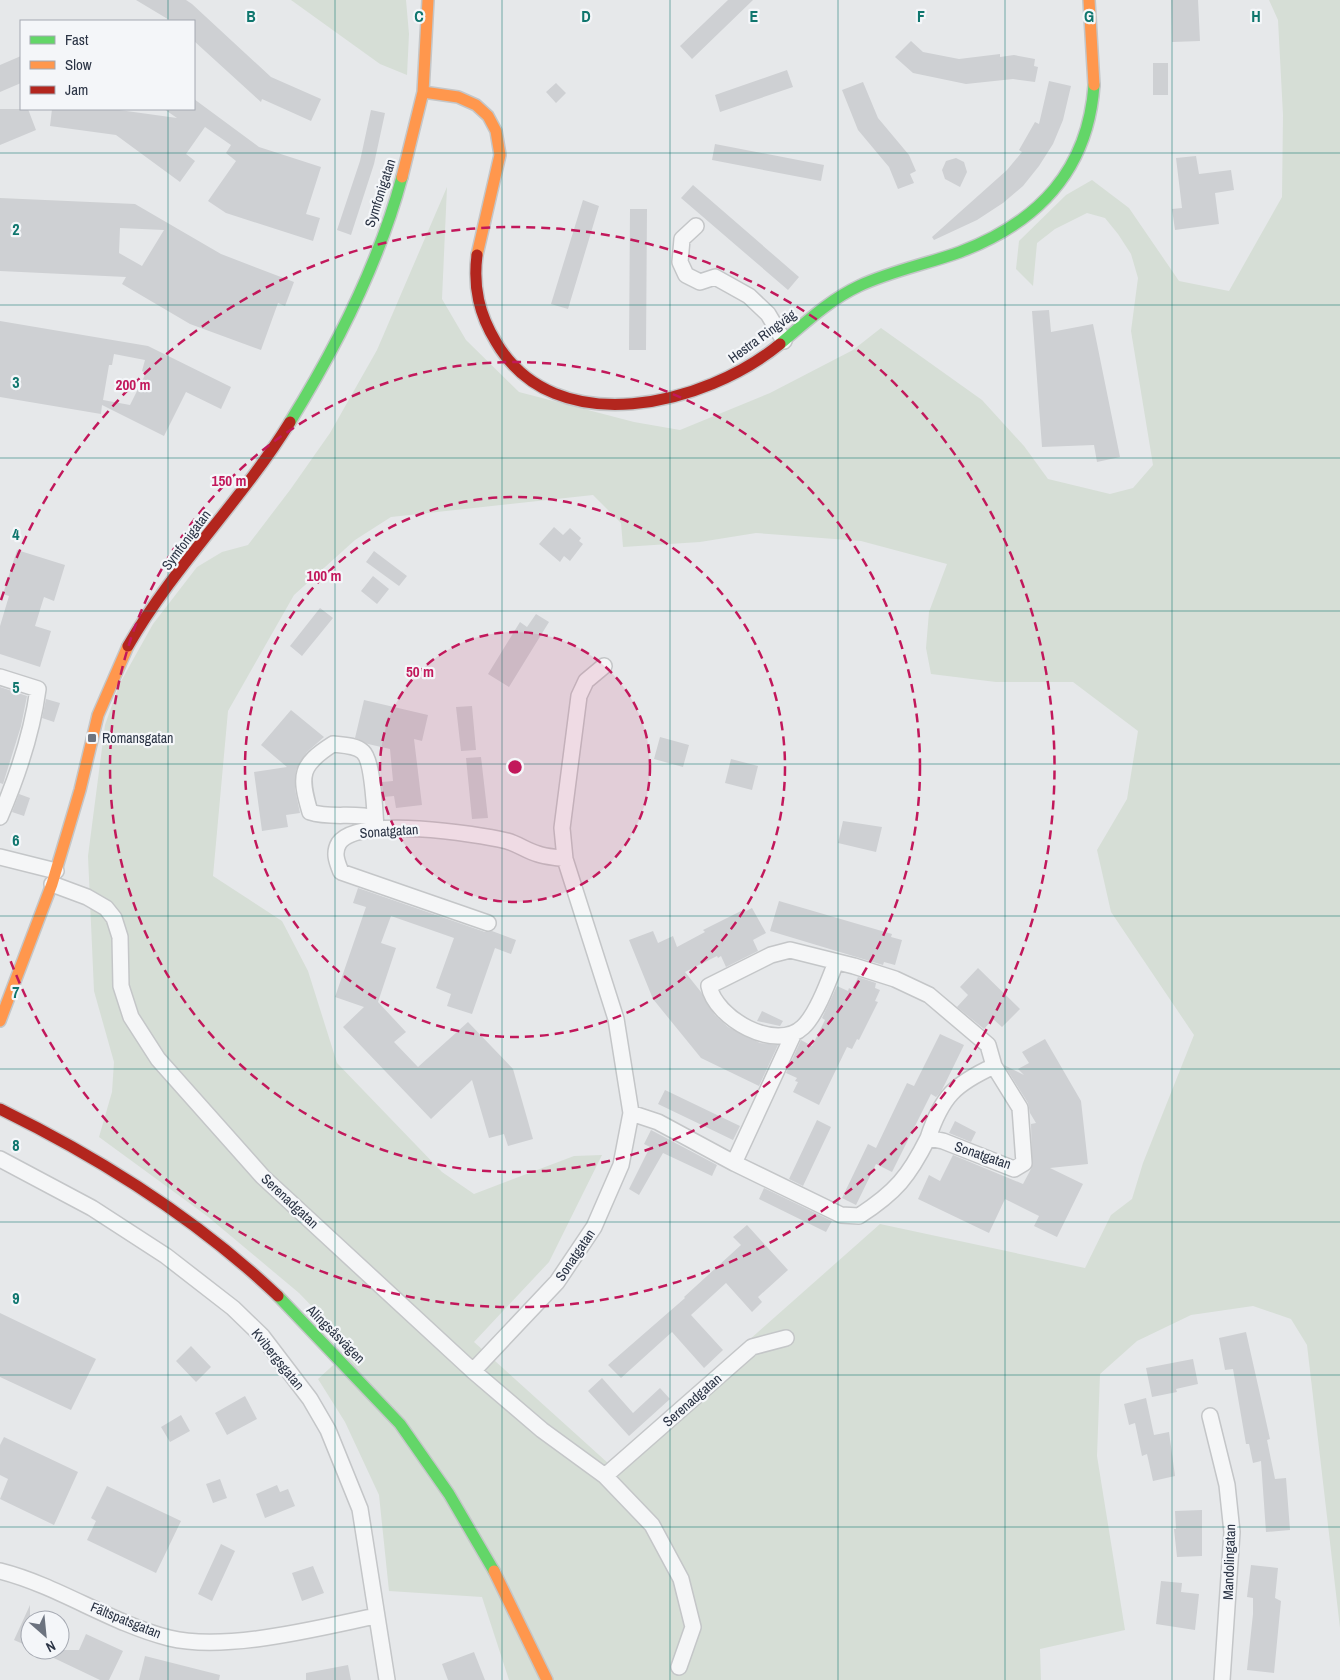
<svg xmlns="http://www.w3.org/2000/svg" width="1340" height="1680" viewBox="0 0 1340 1680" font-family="'Archivo Narrow',sans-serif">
<rect width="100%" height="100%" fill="#e6e8ea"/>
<path fill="#d6ded6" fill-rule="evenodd" d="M291,0h115l3,34 -2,41 -27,-11z
M1269,0h71v1628l-33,-283 -16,-26 -38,-13 -62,9 -54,26 -37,33 -3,82 28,174 -85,19 1,31h-532l-27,-83 -93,-6 -10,-96 -34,-73 -27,-43 34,-31 -53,-55 -92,-77 -108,-79 13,-45 2,-30 -20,-71 -6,-135 17,-131 15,-42 33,-59 44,-57 25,-15 26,-7 42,-55 40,-57 47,-83 70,-163 -5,112 24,41 53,52 115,30 46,8 90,-37 83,-43 28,-22 101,72 42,46 24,33 62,15 23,-6 20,-23 -22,-134 7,-53 -7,-24 -13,-20 -13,-16 -18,-5 -32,16 -18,14 -4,43 -17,-17 3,-28 47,-46 26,-15 37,28 50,73 50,10 53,-94 1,-82 -5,-95zM593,495l28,28 2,24 77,-5 56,-9 105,8 86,23 -18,48 -3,36 5,26 65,8h77l65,49 -11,68 -30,51 14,62 83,123 -51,128 -11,36 -21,16 -26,53 -205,-44 -271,240 -135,-122 75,-80 53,-107 -28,1 -100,38 -32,-22 -105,-109 -29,-92 -26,-50 -69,-45 15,-165 66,-116 61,-55 36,-23z"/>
<path fill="#ced0d3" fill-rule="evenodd" d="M136,0h50l6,4 79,73 50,22 -10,22 -49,-22 -1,3 -67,-61v-20h-23z
M728,0h25l-61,59 -12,-13z
M1171,0h27l2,41 -28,1z
M911,41l12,11 36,7 41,-5v3l14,-2 21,4 -1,7 4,1 -3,15 -22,-3 -47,5 -53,-11 -18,-16z
M21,56v27l-21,9v-27z
M1153,63h15v32h-15z
M787,70l6,17 -73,25 -5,-17z
M1049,81l22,5 -8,34 -10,24 -14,22 -16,20 -20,17 -26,17 -43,20 -2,-3 75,-67 15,-18 -3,-2 16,-28 4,2z
M863,82l15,36 31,37 7,16 -6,3 4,9 -16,6 -9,-22 -31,-37 -16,-40z
M556,83l10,10 -10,10 -10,-11z
M194,99l65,48 62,20 -15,47 14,4 -7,23 -87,-28 -18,-12 28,-40 -10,-8 5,-8 -26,-18 -19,27 9,7 -15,21 -64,-47 -66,-9 2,-17h60l65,9 -13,-9h30z
M0,109h28l8,21 -36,15z
M371,110l14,3 -11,51 -23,71 -14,-5 23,-69z
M715,144l109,21 -3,16 -109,-21z
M1196,156l3,18 32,-4 3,20 -19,3 4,31 -44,6 -3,-21 10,-1 -6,-50z
M956,158l8,4 3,10 -7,15 -15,-8 -3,-9 4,-9z
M693,185l106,92 -11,13 -107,-92z
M0,198l135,6 86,50 73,28 -9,24 -7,-3 -17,47 -71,-26 -68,-40 4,-7 -126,-6zM120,228l44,2 -22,36 -23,-13z
M583,200l16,6 -31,103 -17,-5z
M630,209h17l-1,141h-17z
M1049,310l2,22 42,-8 27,133 -23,5 -3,-17 -52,2 -10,-136z
M0,321l148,25 83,41 -10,22 -35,-17 -22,44 -62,-31 -1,9 -101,-17zM114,354l31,6 -3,11 4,2 -16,32 -27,-5 6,-35h3z
M554,527l9,8 7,-7 11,10 -2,3 4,3 -13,17 -6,-5 -4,6 -21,-18z
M17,550l48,15 -11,36 -10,-4 -9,29 16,5 -11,36 -40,-13v-28l9,-30 -6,-2z
M374,551l33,25 -8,10 -33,-24z
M373,576l16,13 -12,15 -16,-13z
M320,608l13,10 -31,38 -12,-10z
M536,614l13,8 -40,65 -21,-13 32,-52 7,5z
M0,687l27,9 -6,30 -18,58 -3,-1z
M46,699l14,4 -6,19 -12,-4z
M364,700l64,15 -6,26 -8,-2 8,66 -26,3 -2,-12 -11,1 -1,-15 11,-1 -3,-32 -22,-5 -13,-6z
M472,706l4,44 -15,1 -5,-44z
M291,710l33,27 -17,15 -11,18 -1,19 5,24 -14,2 2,12 -26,4 -8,-59 33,-5 -26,-22z
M660,737l29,8 -6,22 -29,-8z
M481,757l7,61 -16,1 -6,-61z
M731,759l27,7 -6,24 -27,-7z
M19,794l11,4 -6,18 -12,-4z
M843,821l39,6 -6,25 -38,-9z
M358,888l127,44 7,-1 24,9 -5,14 -16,-6 -23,66 -25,-8 4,-12 -15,-6 18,-50 -63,-22 -10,27 15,5 -18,54 28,30 -12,10 24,25 50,-45 45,47 20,70 -25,7 -4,-12 -15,4 -17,-58 -41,39 -88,-92 21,-20 -29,-10 31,-90 -13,-4z
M779,901l113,33 -1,3 11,3 -7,25 -11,-3 -1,3 -113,-34z
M752,908l14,25 -13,7 5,11 -32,16 -5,-11 -3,2 -1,-2 -32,16 16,20 14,23 13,12 32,16 18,2 -19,41 -58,-28 -48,-59 -24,-59 24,-9 5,12 15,-7 4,11 28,-15 -2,-2 38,-19 1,2z
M978,968l42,41 -18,18 -9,-8 -9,10 -27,-22 11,-12 -8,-8z
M858,977l18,6 -1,5 5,2 -5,11 3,1 -19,38 -2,-1 -5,10 -5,-2 -28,58 -26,-13 5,-10 -3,-1 2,-3 -11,-5 15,-33 11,6 13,-26 -3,-2 15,-32 11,5 1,-3 3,2z
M762,1011l21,10 -3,5 -23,-5z
M940,1034l24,11 -23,47 -5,5 -5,-3 -39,78 -16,-8 -20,41 -14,-7 26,-54 8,4 31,-65 7,3z
M1045,1039l36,62 7,63 -38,4 33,16 -26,53 -23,-11 5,-10 -34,-17 -16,34 -71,-34 11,-24 11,6 13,-26 70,29 9,-17 -1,-43 5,-1 -6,-10 -2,-10 -24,-38 20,10 -6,-6 11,-6 -7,-11z
M665,1090l75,36 -7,14 -75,-36z
M817,1120l14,7 -28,59 -14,-7z
M955,1121l21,11 -5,10 -22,-9z
M651,1130l66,35 -5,11 -49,-23 -24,42 -10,-6 21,-42 -6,-3z
M764,1188l68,33 -6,11 -67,-33z
M747,1225l41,45 -30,27 4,5 -10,10 -26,-29 -35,32 32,35 -19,18 -32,-36 -51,46 -13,-13 77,-67 -1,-1 57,-52 -8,-8z
M0,1313l96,46 -25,51 -71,-33z
M1246,1332l24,107 -3,1 8,39 11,-1 4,52 -24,2 -5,-71 -8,2 -4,-19h-3l-13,-75 -8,1 -6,-32z
M191,1346l20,21 -15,15 -20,-21z
M1193,1359l5,25 -22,5 1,3 -25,5 -6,-29z
M602,1378l31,35 27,-25 10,11 -41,37 -41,-45z
M245,1396l12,23 -30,16 -12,-22z
M1146,1398l8,37 15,-3 6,44 -22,5 -6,-27 -5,2 -7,-33 -6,2 -5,-21z
M181,1415l9,16 -20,11 -9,-15z
M4,1437l74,35 -24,53 -54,-26 8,-20 -8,-4v-30z
M220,1479l7,19 -14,5 -7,-19z
M277,1485l3,7 8,-3 7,17 -30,12 -9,-24z
M107,1486l74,35 -25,52 -69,-33 9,-19 -5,-3z
M1202,1510v46l-25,1 -3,-28h2l-1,-18z
M221,1544l14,7 -23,50 -14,-7z
M1251,1565l27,3 -3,30 6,3 -7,72 -27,-3 6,-56v-16l-6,-1z
M313,1566l11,27 -22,8 -10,-28z
M1161,1581l21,2 -1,9 18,2 -4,36 -39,-6z
M30,1605v42l-16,-7z
M86,1634l37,17 -14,29h-9l-63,-30h42z
M474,1652l11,28h-37l-6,-16z
M145,1656l75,19 -1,5h-80z
M348,1665l3,15h-45v-7z"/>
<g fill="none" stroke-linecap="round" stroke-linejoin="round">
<g stroke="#c4c6c8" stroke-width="18">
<path id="street" d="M696,226l-14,13 -2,23 6,13 14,7 15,-5 34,19 19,18 16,27
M0,677l38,12c-6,45 -20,86 -38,128
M375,818c-22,-6 -44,1 -65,-6 -11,-37 -10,-47 23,-68 9,1 23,1 30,8 10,9 12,62 13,77
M0,857l56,14
M52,884l35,13 19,11 8,10 6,19 1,49 10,31 27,42 105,118 210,194 69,59 63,46 47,49 29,54 12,48 -14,40
M488,923l-147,-51c-4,-10 -8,-19 -2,-29 19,-28 138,-9 168,-2 11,3 20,10 31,13 8,3 18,3 27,5
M836,962c-7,18 -19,52 -33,65 -27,26 -88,-9 -94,-41l62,-31 19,-5 64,16 41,13 34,16 59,50 6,21
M631,1113l27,9 76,41 107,52 18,1c37,-24 50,-40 69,-78l15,3 71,28 10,-6 -4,-55 -26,-42c-39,18 -52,30 -66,72
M0,1159l92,49 74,48 67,52 29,28 48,63 18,31 32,79 27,171
M734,1163l60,-130
M473,1371l84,-89 37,-55 27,-62 10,-52 -15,-94 -51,-160 -3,-31 17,-132 7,-15 18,-15
M1210,1416l17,69 5,47 -10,148
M605,1476l147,-129 34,-9
M0,1571c59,15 110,52 169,67 57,14 149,-10 207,-22"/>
</g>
<g stroke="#c4c6c8" stroke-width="14">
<path id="fast" d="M780,344c25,-21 49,-44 79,-58 32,-15 68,-22 101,-34 79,-30 128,-82 134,-167
M290,422c47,-76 89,-159 112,-245
M278,1296l122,128 49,70 45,77"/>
</g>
<g stroke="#c4c6c8" stroke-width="14">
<path id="slow" d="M1089,0l5,85
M423,92l35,5 18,8 12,11 8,15 4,24 -23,100
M402,177l21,-85 5,-92
M0,1021l52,-137 28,-94 18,-75 30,-69
M494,1571l53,109"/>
</g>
<g stroke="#c4c6c8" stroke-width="14">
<path id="jam" d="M477,255c-4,32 2,59 19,87 59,101 210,63 284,2
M128,646c46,-80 114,-146 162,-224
M0,1109c100,49 197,110 278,187"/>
</g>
<use href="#street" stroke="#f5f6f7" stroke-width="15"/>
<use href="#fast" stroke="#63d668" stroke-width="11"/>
<use href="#slow" stroke="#ff974d" stroke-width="11"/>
<use href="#jam" stroke="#b3261e" stroke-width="11"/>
</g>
<path fill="none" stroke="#0f766e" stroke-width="1" stroke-opacity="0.55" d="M168,0v21M335,0v1680M502,0v1680M670,0v1680M838,0v1680M1005,0v1680M1172,0v1680M168,109v1571M0,153h1340M0,305h1340M0,458h1340M0,611h1340M0,764h1340M0,916h1340M0,1069h1340M0,1222h1340M0,1375h1340M0,1527h1340"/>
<circle cx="515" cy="767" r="135" fill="#c2185b" fill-opacity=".12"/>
<g fill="none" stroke="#c2185b" stroke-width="2.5" stroke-dasharray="9 6">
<circle cx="515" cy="767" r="135"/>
<circle cx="515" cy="767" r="270"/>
<circle cx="515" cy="767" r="405"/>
<path d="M1 600A540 540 0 1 1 1 934"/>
</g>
<rect fill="#6c737f" stroke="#f4f6f9" stroke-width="2" x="87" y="733" width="10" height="10" rx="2.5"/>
<g text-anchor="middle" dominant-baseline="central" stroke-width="4.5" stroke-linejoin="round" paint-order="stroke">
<g font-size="14" fill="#2b3445" stroke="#f4f6f9">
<text transform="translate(380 193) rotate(-72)">Symfonigatan</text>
<text transform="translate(762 336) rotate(-36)">Hestra Ringväg</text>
<text transform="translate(186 540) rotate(-53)">Symfonigatan</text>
<text transform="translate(389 831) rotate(-4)">Sonatgatan</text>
<text transform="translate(983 1155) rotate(19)">Sonatgatan</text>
<text transform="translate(290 1201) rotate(43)">Serenadgatan</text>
<text transform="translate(575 1255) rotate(-56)">Sonatgatan</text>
<text transform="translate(336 1334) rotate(45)">Alingsåsvägen</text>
<text transform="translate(278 1359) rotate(51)">Kvibergsgatan</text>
<text transform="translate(692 1400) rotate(-41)">Serenadgatan</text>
<text transform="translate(1229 1562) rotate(-88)">Mandolingatan</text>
<text transform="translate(126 1620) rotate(22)">Fältspatsgatan</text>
</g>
<g font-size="14" fill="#2b3445" stroke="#f4f6f9" text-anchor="start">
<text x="102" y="738">Romansgatan</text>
</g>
</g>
<g font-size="16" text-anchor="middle" font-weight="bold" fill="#0f766e" stroke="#f4f6f9" stroke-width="4.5" stroke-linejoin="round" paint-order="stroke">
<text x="251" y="22">B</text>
<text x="419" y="22">C</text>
<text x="586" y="22">D</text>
<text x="754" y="22">E</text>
<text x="921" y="22">F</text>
<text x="1089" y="22">G</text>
<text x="1256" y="22">H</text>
<text x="16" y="235">2</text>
<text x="16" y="388">3</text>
<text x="16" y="540">4</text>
<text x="16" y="693">5</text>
<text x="16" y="846">6</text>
<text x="16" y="998">7</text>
<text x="16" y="1151">8</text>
<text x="16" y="1304">9</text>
</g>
<circle cx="515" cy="767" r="8" fill="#c2185b" stroke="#f4f6f9" stroke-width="2.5"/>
<g font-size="15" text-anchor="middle" font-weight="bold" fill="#c2185b" stroke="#f4f6f9" stroke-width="4.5" stroke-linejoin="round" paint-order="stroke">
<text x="133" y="390">200 m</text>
<text x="229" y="486">150 m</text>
<text x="324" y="581">100 m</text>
<text x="420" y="677">50 m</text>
</g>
<rect x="20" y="20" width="175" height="90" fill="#f4f6f9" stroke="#a4a8b1"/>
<rect x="30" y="36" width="25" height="8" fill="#63d668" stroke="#a4a8b1"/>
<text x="65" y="45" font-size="15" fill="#2b3445">Fast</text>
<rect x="30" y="61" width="25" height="8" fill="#ff974d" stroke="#a4a8b1"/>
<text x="65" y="70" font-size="15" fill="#2b3445">Slow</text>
<rect x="30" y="86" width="25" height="8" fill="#b3261e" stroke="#a4a8b1"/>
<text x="65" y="95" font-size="15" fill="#2b3445">Jam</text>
<g transform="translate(45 1635) rotate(153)"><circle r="24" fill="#f4f6f9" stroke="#a4a8b1"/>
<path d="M0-4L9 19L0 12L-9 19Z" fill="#6c737f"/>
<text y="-8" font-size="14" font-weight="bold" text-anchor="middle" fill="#2b3445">N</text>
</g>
</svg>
